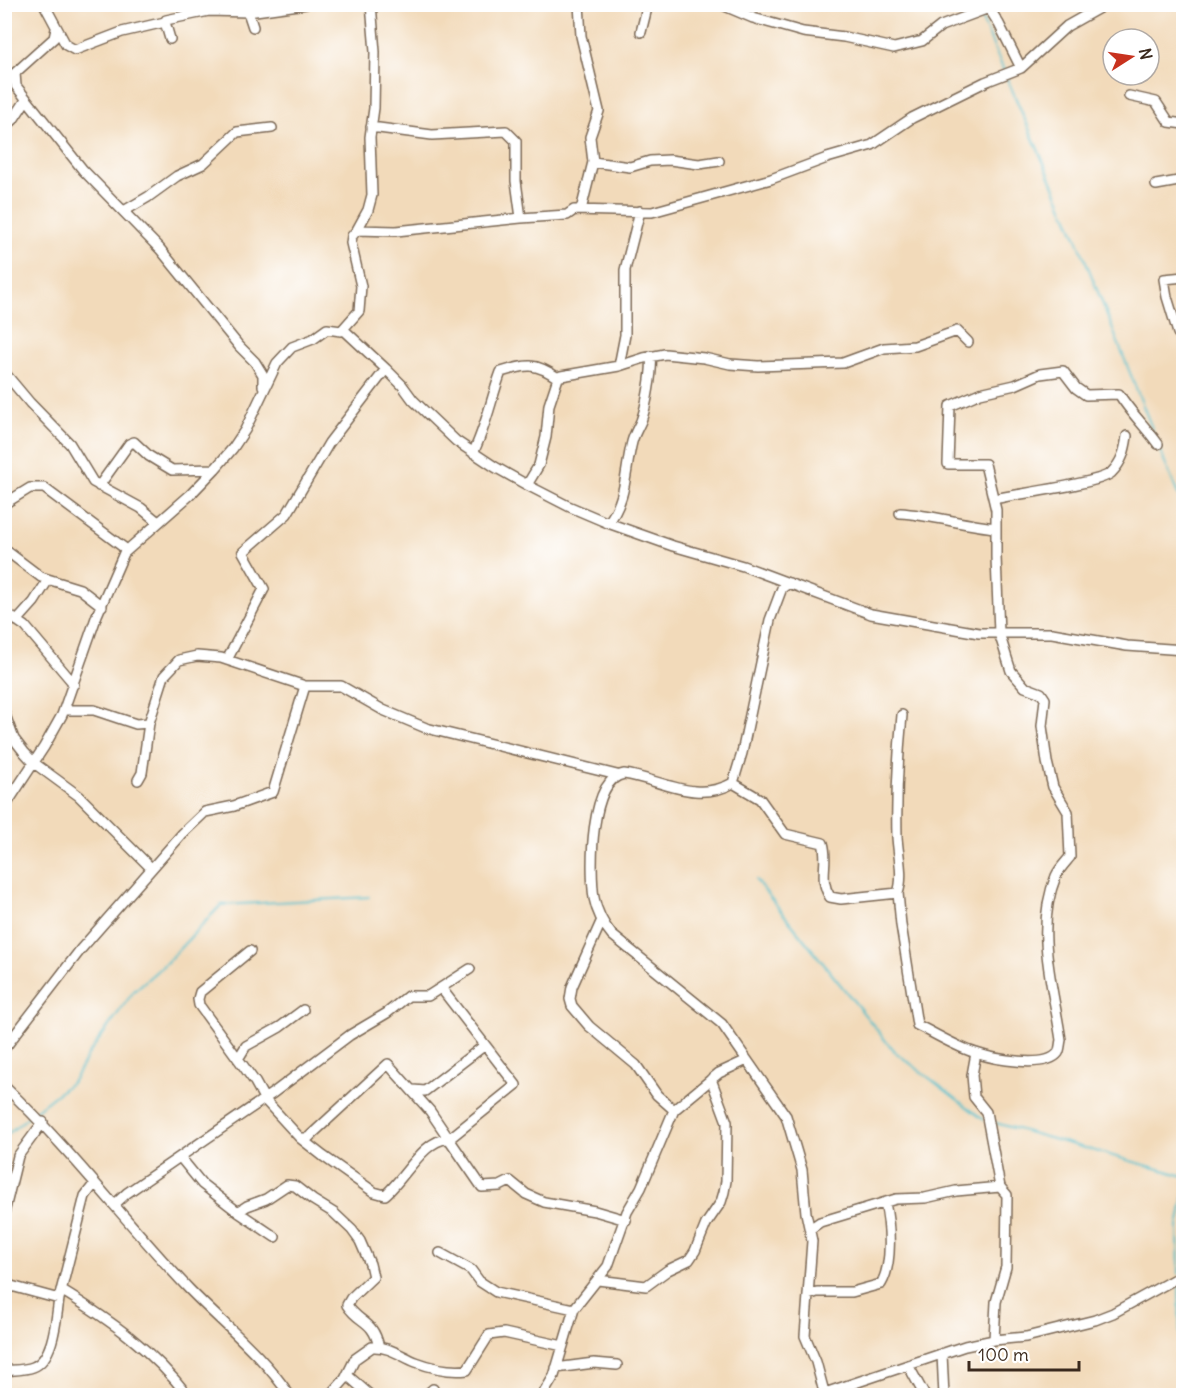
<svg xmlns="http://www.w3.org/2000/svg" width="1188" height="1400" viewBox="0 0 1188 1400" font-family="Delius,sans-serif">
<rect width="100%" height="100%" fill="#fff"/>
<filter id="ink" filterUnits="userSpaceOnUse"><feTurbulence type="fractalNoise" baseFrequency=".0167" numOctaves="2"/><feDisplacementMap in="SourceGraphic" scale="12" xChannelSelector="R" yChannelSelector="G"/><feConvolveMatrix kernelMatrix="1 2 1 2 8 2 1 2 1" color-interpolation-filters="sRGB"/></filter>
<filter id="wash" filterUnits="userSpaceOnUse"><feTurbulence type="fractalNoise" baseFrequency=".008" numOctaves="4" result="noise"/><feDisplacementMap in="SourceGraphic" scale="24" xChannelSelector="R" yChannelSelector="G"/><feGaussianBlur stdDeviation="1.35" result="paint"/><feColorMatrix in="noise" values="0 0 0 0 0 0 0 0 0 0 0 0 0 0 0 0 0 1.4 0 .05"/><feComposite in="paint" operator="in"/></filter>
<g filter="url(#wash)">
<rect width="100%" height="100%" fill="#f2daba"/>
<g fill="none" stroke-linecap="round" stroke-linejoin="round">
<path stroke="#50bdca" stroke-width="2" d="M980,15l24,56
M1006,76l71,163 76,192
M1159,448l25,61
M756,880l138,171 90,69
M34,1112l39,-31 15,-26 46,-64 32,-28 55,-58 148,-8
M992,1122l192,54
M4,1137l25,-21
M1179,1274l-1,-47 6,-31
M1179,1280l2,116"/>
</g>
</g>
<g filter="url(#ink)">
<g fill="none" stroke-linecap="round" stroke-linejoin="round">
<g stroke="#7b6855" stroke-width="12">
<path id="minor" d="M44,4l22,41 9,5 47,-18 43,-10 1,-2 43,-9 39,1 58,-8
M579,4l2,32 18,75 -9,26 3,25
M720,4l33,14 50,14 41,5 50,11 28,-7 19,-15 48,-18 10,16 22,44
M248,12l5,15
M165,22l5,17
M56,29l-2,9 -39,35 1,13 67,84 77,79 79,97 16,16 8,13v11
M641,32l7,-28
M4,68l10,13
M1129,96l27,6 13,20 15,2
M371,127l61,8 74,-4 10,10v40l5,37
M4,128l9,-8 13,-20
M1156,185l28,-5
M574,210l78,2 119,-33 56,-21 45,-13 40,-27 73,-36 36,-14 46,-42 39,-22
M124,211l24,-14 29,-21 26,-12 34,-32 35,-4
M357,230l11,-20 4,-15 -2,-58 4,-29 1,-56 -4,-48
M1184,277l-20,2 3,18 11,36h6
M343,329l16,-18 2,-25 -10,-43 1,-7 5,-6 39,1 125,-13 46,-3 7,-5h5l3,-4 11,-44 37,5 20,-6 20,-1 29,4 20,-3
M619,366l6,-31v-65l15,-59
M4,372l26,31 40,41 23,38 48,26 17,14
M558,378l3,-2 58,-10 25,-8 21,-4 39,4 26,6 28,2 85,-3 41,-15 31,-2 42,-15 11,11
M473,453c13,-26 18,-54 28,-81 26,-8 34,-10 57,6
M527,485l12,-20 7,-28 3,-32 9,-27
M99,486l30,-42 5,-2 15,14 23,14 43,-1
M994,499c21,-5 104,-15 117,-26 11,-11 14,-22 16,-37
M4,504l26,-16h14l83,62
M900,513c32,2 64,12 96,15
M608,523c19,-23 17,-54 24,-81 2,-8 6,-14 9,-21 5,-13 12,-51 10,-65
M4,549l37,28 39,12 22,17
M789,583l-7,5 -12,32 -28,133 -9,30c-37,21 -73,-4 -109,-9 -35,5 -34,97 -30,124 3,15 9,26 18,37l110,89 64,92 16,54 4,43 6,28 -7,95 11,26 8,30
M4,612l21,14 49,58
M17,621l17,-19 14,-22
M227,660l37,-71 -21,-37 44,-38 42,-71 57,-74
M64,710h30l42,14 13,-1 15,-47 15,-16 18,-4 24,2 84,28h36l42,24 43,18 191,47
M4,712l10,27 10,13 10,11 45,33 72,72
M138,780l4,-7 7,-50
M733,783l27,16 25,35 38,9c6,20 -5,35 7,54l11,2 57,-6c6,-17 0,-38 -1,-56 -1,-41 1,-81 5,-122
M4,808l40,-61 18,-32 35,-100 27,-62 66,-58 25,-26 18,-21 12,-18 32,-67 15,-16 21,-8 14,-10 14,2 2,-2 43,40 16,16 11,15 43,41 39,26 32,18 41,21 40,17 65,23 70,20 128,48 108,19h73l75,13 57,4
M898,893l3,32 16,100c19,9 39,22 59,28 17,6 70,16 82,0 2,-3 2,-9 3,-13 -8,-55 -27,-110 -5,-164 3,-7 9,-13 14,-19l-2,-45 -15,-25 -6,-25 -5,-36 3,-27 -4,-6 -16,-6 -14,-16 -12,-38 -3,-76v-47l-11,-46h-37l2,-58 30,-13 35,-8 25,-11 23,-3 13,17 10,7 33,-1c11,18 26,32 39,50
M601,922l-29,65 -2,12 2,7 17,20 47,39 21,30 17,15
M250,951l-50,41 -2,7 1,6 56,77 10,18 35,38 23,18 51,36 11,3c18,-14 40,-58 64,-56l33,48 18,-1 10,-5 16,13 18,8 51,9 31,9
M4,1049l77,-100 102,-116 22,-21 29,-6 39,-14 32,-106
M238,1059l8,-13 34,-19 23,-17
M4,1086c67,63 122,137 185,203 34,35 74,66 101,107
M413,1090l12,1 60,-46
M300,1138h8l3,-3 77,-71 42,47 19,28 67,-54 -75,-97
M180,1157l22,27 36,28 37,25
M115,1204l12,-11 146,-100 77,-58 37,-22 21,-17h20l42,-27
M238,1212l9,-6 19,-7 21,-14 8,1 18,14 21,13 18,17 8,11 10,23 3,13 -22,21 -4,7c12,19 26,14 32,42
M4,1213l14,-57 25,-34
M810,1229l10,-7 76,-23 29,-1 31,-7 44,-4 -14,-75 -12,-15 -2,-22 4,-22
M440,1253l31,17 8,11 17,11 78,17
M598,1280l48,6 22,-16 21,-10 6,-9 11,-27 15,-22 3,-10 2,-11 1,-59 -16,-43
M4,1284l55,15 26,-103 10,-13
M61,1290c49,30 92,60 127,106
M808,1295l9,-3h35l29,-8c12,-20 9,-59 4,-81
M994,1340l2,-38 10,-35 1,-72 -7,-8
M942,1354l2,42
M908,1365l17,31
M556,1368l38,-5 23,2
M4,1371c9,-1 21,-1 29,-4 21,-8 23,-48 26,-68
M347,1375l24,21
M330,1396l15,-17 10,-20 17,-12c17,-1 29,9 44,15 16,6 34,10 51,8l22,-35 15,-2 59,13
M425,1396l8,-7
M542,1396l12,-20 20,-67 34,-43 19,-54 14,-24 33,-78 45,-37 28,-13
M816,1396l149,-50 29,-6 32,-3 69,-17 18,-7 71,-39"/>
</g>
<use href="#minor" stroke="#fff" stroke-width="9"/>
</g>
</g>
<rect width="1188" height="1400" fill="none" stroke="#fff" stroke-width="24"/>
<g transform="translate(1131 57) rotate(78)"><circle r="28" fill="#ffffff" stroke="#b1aaa5" stroke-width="1.5"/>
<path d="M0-4.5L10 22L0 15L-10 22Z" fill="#c8321e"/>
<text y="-9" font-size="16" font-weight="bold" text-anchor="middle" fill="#3b2a1e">N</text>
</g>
<path d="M969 1361v9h110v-9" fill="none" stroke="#3b2a1e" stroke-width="3"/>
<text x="978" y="1361" font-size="18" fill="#3b2a1e" stroke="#ffffff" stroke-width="4.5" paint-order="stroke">100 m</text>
</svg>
